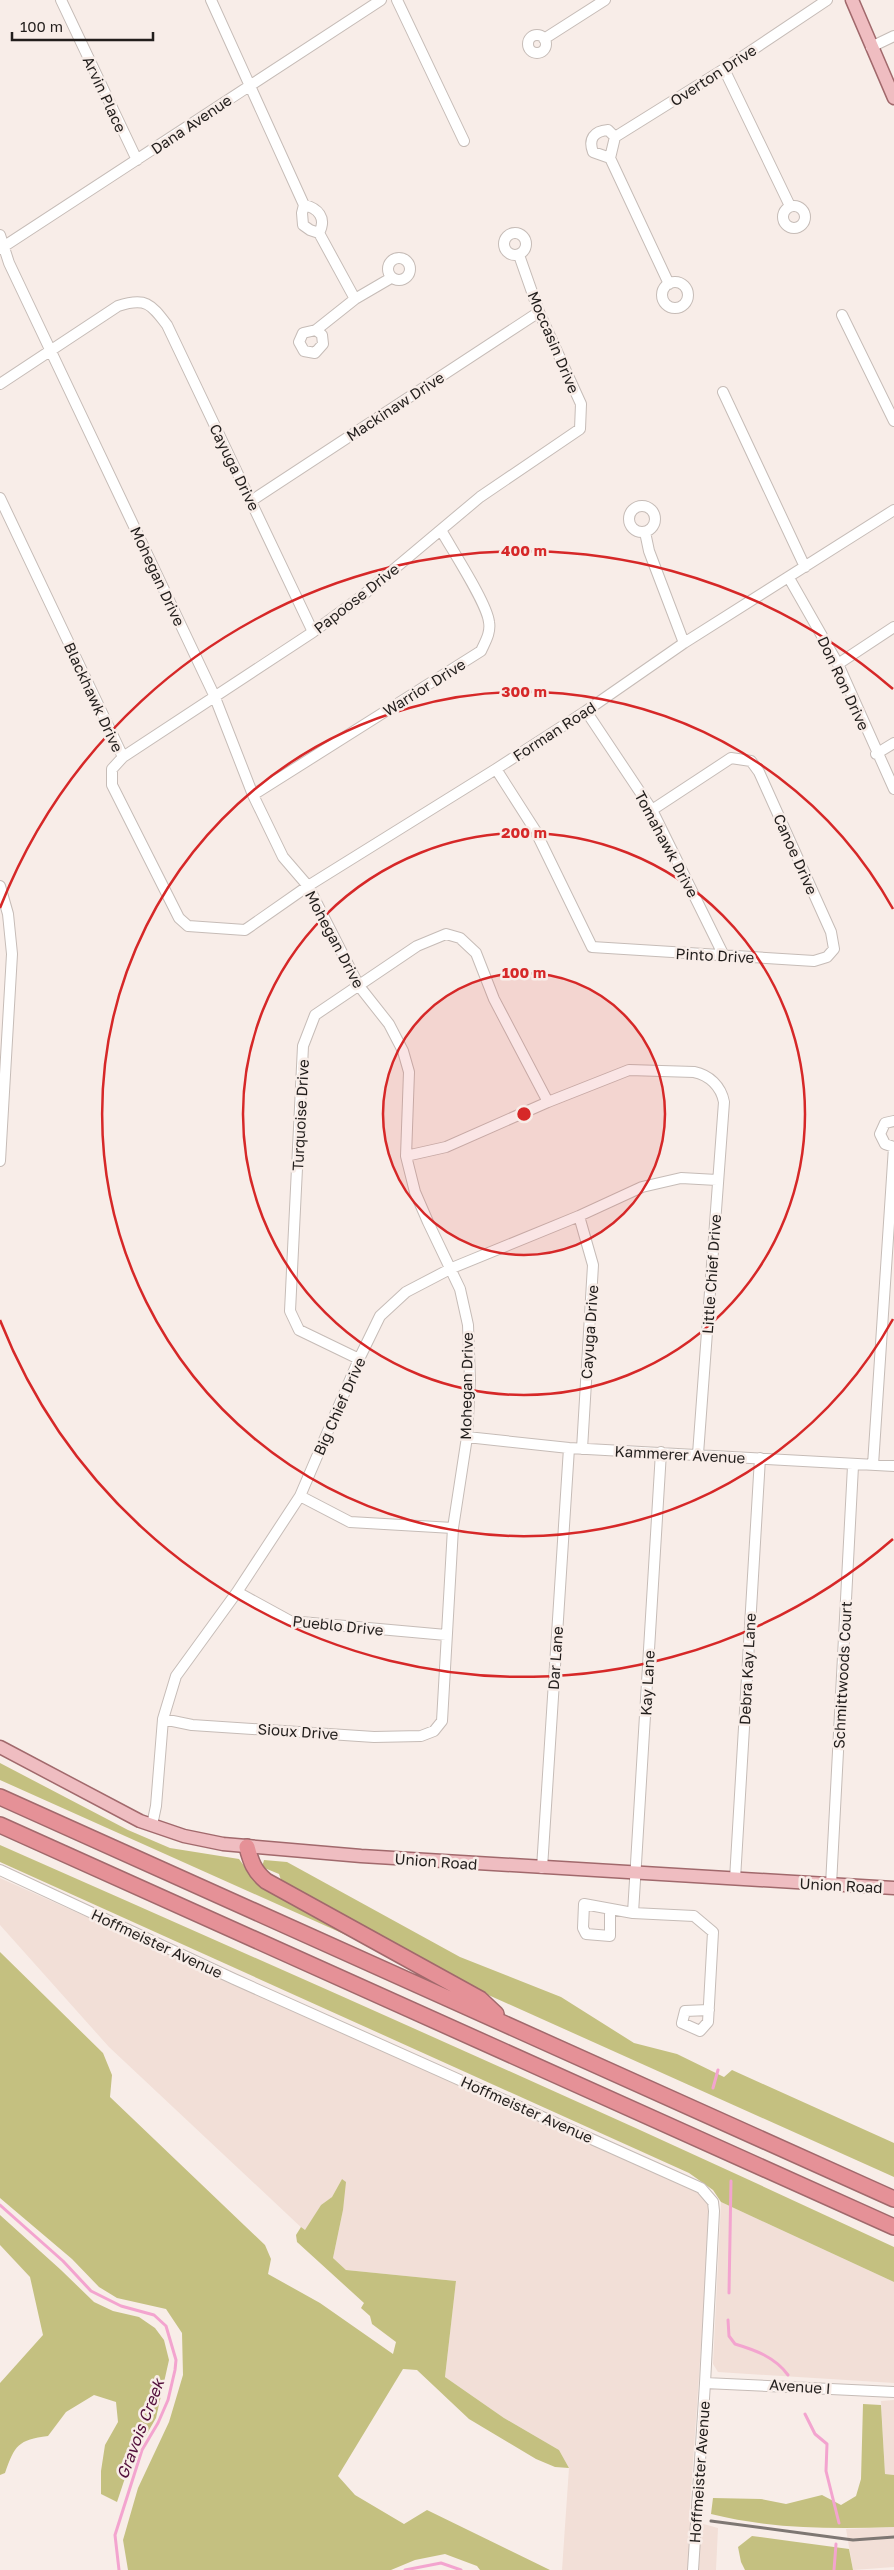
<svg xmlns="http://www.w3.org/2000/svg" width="894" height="2570" viewBox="0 0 894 2570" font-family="'Golos Text',sans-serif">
<rect width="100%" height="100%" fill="#f8ede8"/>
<path fill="#f2dfd7" d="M0,1878l692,310 9,7 8,10 1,12 -21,303 29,8 -2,42h-154l7,-102 -10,-18 -55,-32 -59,-41 11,-96 -110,-11 -13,-12 10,-48 -1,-31 -10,18 -11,8 -16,26 -196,-184 -109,-122z
M721,2202l173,80v101l-176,-11 -5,-8z
M894,2400v75l-9,-1 -4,-73z
M894,2527v40l-41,3 -7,-41z"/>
<path fill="#c4c080" d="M0,1763l128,67 42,18 69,11 17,23 108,61 -364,-163z
M0,1845c299,132 598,264 894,402v35l-173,-80 -8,-12 -24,-17 -689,-311z
M264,1860l23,2 173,95 101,40 73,46 43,11 47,23 8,-7 162,73v34l-419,-188 -194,-109 -2,-6 -17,-7z
M0,1952l103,101 9,22 -2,22 155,148 6,14 -3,15 52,29 73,51 3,-12 -24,-18 -2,-8 -9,-8 3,-5 -67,-61 -1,-7 5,-8 4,3 16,-25 11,-8 10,-18 4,3 -3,28 -10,48 13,12 110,11 -11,96 59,41 55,32 10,18 -14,-1 -19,-8 -67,-40 -52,-49 -14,-1 -65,107 17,19 49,29 23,-14 123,60h-70l-3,-4 -32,-12 -30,6 -24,10h-263l-5,-30 15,-52 31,-66 14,-47 -1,-42 -16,-24 -49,-11 -18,-11 -27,-28 -72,-61z
M0,2215l61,55 33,32 19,9 26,6 16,11 9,12 5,20 -13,58 -26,45 -13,39 -16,-8v-23l4,-26 13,-23 -2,-20 -22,-7 -28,17 -18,24c-30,4 -33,9 -43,37l-5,2v-92l43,-48 -13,-58 -30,-32z
M863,2404l18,1 4,69 9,1v52c-62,2 -123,2 -183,-13l2,-16 48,1 25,5 36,-9 19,10 15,-9 5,-17z
M752,2536l97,13 4,21h-108l-4,-8 -3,-15z"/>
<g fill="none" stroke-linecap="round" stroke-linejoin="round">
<path stroke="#f3a4cf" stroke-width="3" d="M713,2088l5,-18
M0,2205l63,56 28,30 30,15 33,9 12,11 10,34 -1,10 -7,30 -10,23 -16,27 -27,85 4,35
M729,2293l2,-112
M728,2320l1,16 6,8c20,6 40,13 53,31
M805,2414l10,20 12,10 -1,27 13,52
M405,2570l36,-7 20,7
M834,2570l2,-26"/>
<g stroke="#c6bcb7" stroke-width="12">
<path id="minor" d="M61,0l76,160
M211,0l93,205 -2,8 1,12 7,5 9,3 36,66
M397,0l67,141
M528 44a9 9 0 1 1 18 0a9 9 0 1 1-18 0Z
M544,39l61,-39
M871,47l23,-11
M724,69l66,137
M610,158l5,-21 109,-68 103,-69
M610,158l59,126
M610,158l-17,-6c-5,-13 1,-21 15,-22l7,7
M304,205c14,3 23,13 15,28
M783 217a11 11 0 1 1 22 0a11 11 0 1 1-22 0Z
M504 244a11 11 0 1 1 22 0a11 11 0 1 1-22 0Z
M0,235l9,28 205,432 39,100 30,62 25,29 51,100 30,38 14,27 6,21 -3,84 9,36 13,30 32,67 8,36 2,55 -3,57 -14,91 -11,193 -8,10 -13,5 -47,1 -182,-12 -29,-6
M0,249l381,-249
M388 269a11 11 0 1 1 22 0a11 11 0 1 1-22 0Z
M662 295a13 13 0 1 1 26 0a13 13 0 1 1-26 0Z
M842,315l52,106
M316,330l6,5 1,9 -8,9 -11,-2 -5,-9 4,-9 13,-3 39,-31 36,-21
M0,384l118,-78c28,-9 33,-2 49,19l146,307
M723,392l82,175
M0,498l123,259 -11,12v16l67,133 9,8 57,4 63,-44 188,-117 90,-58 98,-68 210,-133
M251,501l288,-189
M629 519a13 13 0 1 1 26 0a13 13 0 1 1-26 0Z
M645,532l4,19 35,92
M789,578l49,86 56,125
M838,664l56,-37
M586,711l66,99 72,146
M876,754l18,-11
M123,757l190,-125 49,-36 118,-99 100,-68 1,-25 -42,-92 -20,-57
M496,769l39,61 57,117 222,14 13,-4 7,-8 -3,-17 -72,-160 -8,-11 -20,-3 -79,52
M253,795l228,-144c4,-9 10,-18 8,-29 -2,-19 -37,-72 -48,-92
M0,886l8,28 4,40 -12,207
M894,1121l-9,2 -5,11 5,10 9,3
M406,1156l40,-9 102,-45 81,-32 65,2c15,3 27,14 30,30l-26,352
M579,1216l14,49 -11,184
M359,1359l-60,-29 -9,-19 13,-265 12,-31 102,-69 29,-12 14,4 16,15 18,46 54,103
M467,1437l102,11 325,18
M873,1465l21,-318
M300,1496l50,26 103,6
M237,1592l53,29 156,14
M152,1825l4,-19 7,-87 13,-43 61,-84 63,-96 59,-137 21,-43 26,-24 46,-24 127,-52 63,-29 39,-9 36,2
M542,1868l27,-420
M0,1870l234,109 467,209 12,14 1,9 -9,172 -12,187
M735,1879l25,-421
M831,1885l22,-419
M610,1909v27l-24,-2 -3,-6 1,-24 49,9 61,3 19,16 -5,90 -8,9 -18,-8 3,-12 24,-1
M633,1913l28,-461
M705,2383l189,9"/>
</g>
<g stroke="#a1696c" stroke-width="15">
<path id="major" d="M852,0l42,98
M0,1747l140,74 44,15 39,8 138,12 533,32"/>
</g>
<g stroke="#a1696c" stroke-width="18">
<path id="highway" d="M0,1797l894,402
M0,1825l894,402
M247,1847c4,15 7,24 19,34l214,118 16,15"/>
</g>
<use href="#minor" stroke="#fff" stroke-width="10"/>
<use href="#major" stroke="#efbdc1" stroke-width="12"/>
<use href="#highway" stroke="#e59197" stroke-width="15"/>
<path stroke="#7e7773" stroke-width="3" d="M711,2521l142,19 41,-3"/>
</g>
<circle cx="524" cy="1114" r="141" fill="#d62828" fill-opacity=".12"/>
<g fill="none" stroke="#d62828" stroke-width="2.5">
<circle cx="524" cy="1114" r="141"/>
<circle cx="524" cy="1114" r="281"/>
<path d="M893 1319A422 422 0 1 1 893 909"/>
<path d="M893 1539A563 563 0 0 1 0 1320M0 908A563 563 0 0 1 893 689"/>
</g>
<g text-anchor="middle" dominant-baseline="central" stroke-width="5" stroke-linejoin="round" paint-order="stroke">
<g font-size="15" fill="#221e1c" stroke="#f8ede8">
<text transform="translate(713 75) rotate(-33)">Overton Drive</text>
<text transform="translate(105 94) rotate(65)">Arvin Place</text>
<text transform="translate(191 124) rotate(-34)">Dana Avenue</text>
<text transform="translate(554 342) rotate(67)">Moccasin Drive</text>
<text transform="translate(395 406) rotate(-33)">Mackinaw Drive</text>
<text transform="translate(235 467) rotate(64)">Cayuga Drive</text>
<text transform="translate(158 576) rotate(65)">Mohegan Drive</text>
<text transform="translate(356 598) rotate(-38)">Papoose Drive</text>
<text transform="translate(844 683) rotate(65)">Don Ron Drive</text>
<text transform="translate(424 687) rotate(-32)">Warrior Drive</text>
<text transform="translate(94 697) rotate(65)">Blackhawk Drive</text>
<text transform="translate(554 731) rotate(-33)">Forman Road</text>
<text transform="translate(667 844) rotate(62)">Tomahawk Drive</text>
<text transform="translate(796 854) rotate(66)">Canoe Drive</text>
<text transform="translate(335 939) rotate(62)">Mohegan Drive</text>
<text transform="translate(715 955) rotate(3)">Pinto Drive</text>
<text transform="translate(300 1115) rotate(-87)">Turquoise Drive</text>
<text transform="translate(711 1274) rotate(-86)">Little Chief Drive</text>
<text transform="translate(589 1332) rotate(-86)">Cayuga Drive</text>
<text transform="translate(466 1386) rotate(-89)">Mohegan Drive</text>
<text transform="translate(339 1406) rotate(-66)">Big Chief Drive</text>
<text transform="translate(680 1454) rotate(3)">Kammerer Avenue</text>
<text transform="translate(338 1625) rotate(6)">Pueblo Drive</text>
<text transform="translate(555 1658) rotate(-86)">Dar Lane</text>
<text transform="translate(747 1669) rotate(-87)">Debra Kay Lane</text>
<text transform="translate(842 1675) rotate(-87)">Schmittwoods Court</text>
<text transform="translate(647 1683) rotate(-87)">Kay Lane</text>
<text transform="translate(298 1731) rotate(4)">Sioux Drive</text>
<text transform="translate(436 1861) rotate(4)">Union Road</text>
<text transform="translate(841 1885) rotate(3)">Union Road</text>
<text transform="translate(157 1943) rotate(25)">Hoffmeister Avenue</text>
<text transform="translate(527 2109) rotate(24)">Hoffmeister Avenue</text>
<text transform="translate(800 2386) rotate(4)">Avenue I</text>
<text transform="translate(699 2472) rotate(-86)">Hoffmeister Avenue</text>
</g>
<g font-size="16" font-style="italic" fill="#520f3b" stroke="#f8ede8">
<text transform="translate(140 2429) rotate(-69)">Gravois Creek</text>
</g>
</g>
<circle cx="524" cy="1114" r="8" fill="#d62828" stroke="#f8ede8" stroke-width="2.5"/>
<g font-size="15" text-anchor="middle" font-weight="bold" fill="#d62828" stroke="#f8ede8" stroke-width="5" stroke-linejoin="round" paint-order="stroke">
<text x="524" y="556">400 m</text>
<text x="524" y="697">300 m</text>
<text x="524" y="838">200 m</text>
<text x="524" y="978">100 m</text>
</g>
<path d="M12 32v8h141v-8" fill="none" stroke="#221e1c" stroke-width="2.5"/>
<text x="20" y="32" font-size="15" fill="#221e1c" stroke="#f8ede8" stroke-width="4" paint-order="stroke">100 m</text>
</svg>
